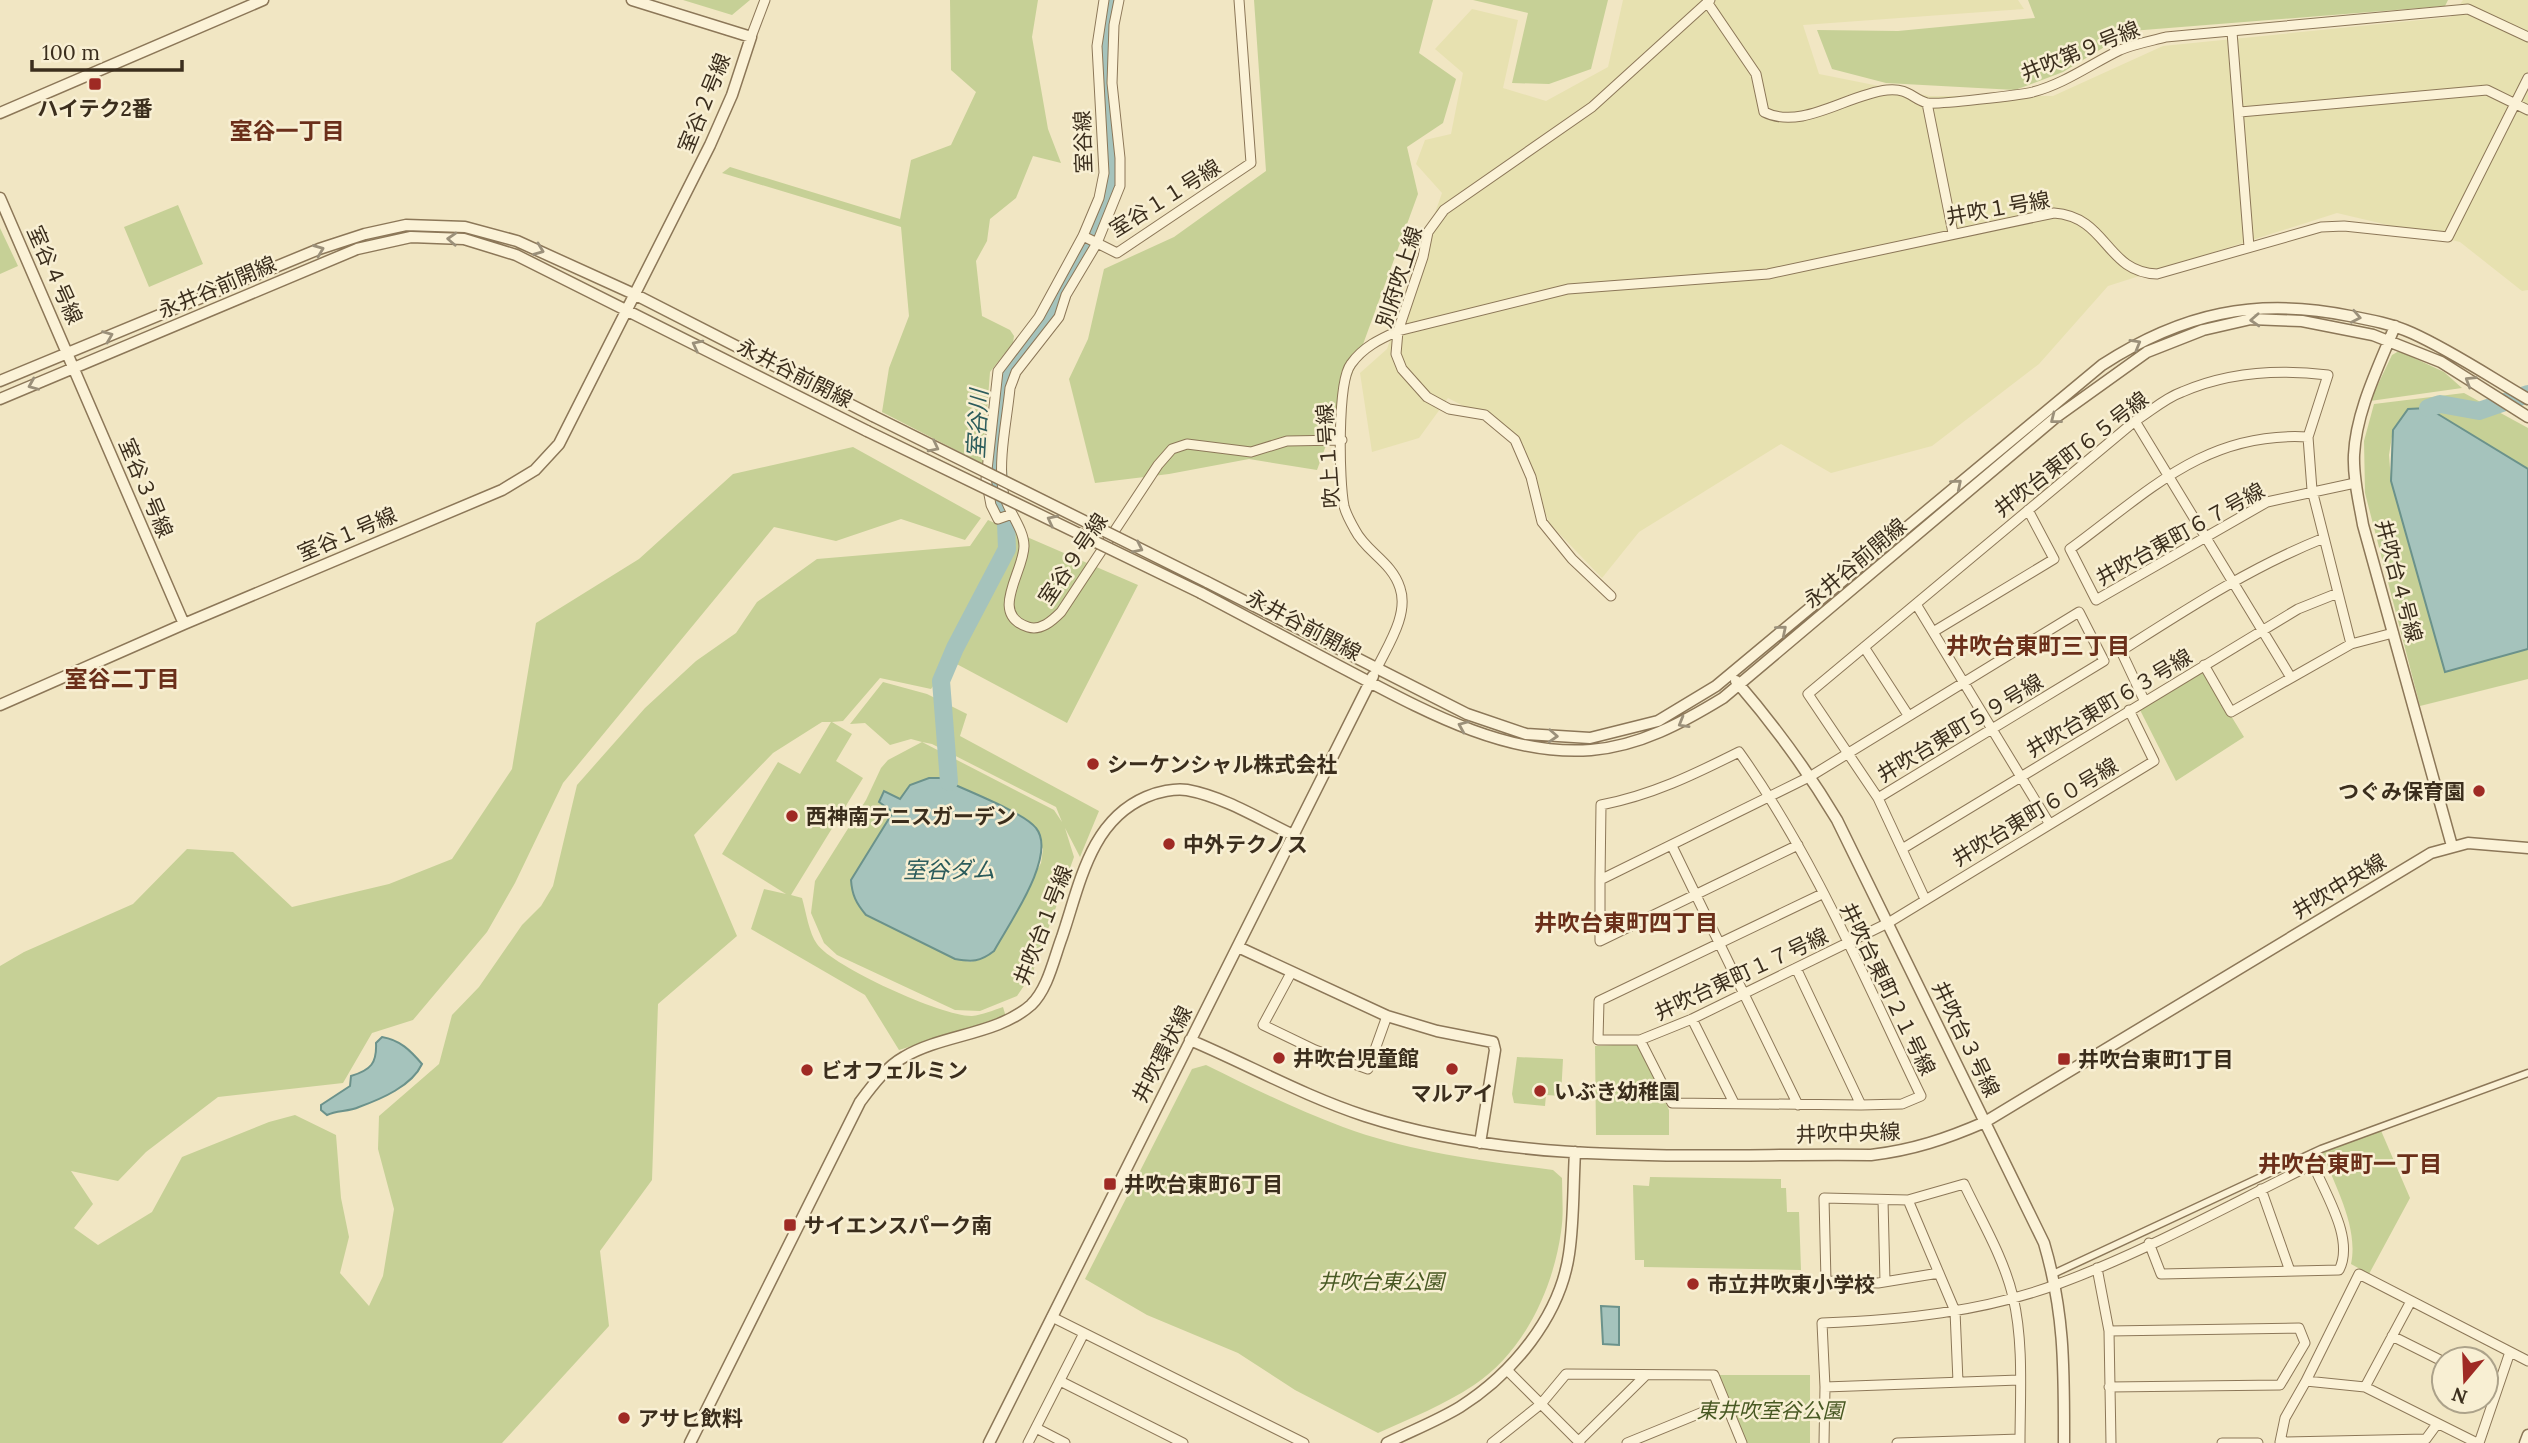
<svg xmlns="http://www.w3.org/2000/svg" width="2528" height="1443" viewBox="0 0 2528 1443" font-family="Lora,'Noto Sans JP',serif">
<rect width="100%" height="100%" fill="#f1e6c3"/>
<path fill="#e7e1b0" d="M1623,0h395l6,9 -221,16 16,49 110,22h124l110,-50 288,-29 12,-17h65v290l-6,1 -62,-49 -123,-29 -229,73 -69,78 -107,82 -101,27 -50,-29 -142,88 -37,46 -52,-54 -40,-94 -62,-32 -29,40 -47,14 -12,-79 27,-24 55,-156 -26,-29 9,-24 26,-6 12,-61 -28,-24 37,-40 46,11 -15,68 43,13 62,-34z"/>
<path fill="#c6d096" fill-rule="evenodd" d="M683,0h67l-18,15z
M950,0h88l-6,37 16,92 13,34 -28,-7 -17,42 -26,21 -3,22 -11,20 6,55 28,14 4,6 -1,7 -23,29 -7,92 -101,-52 7,-44 20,-52 -8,-89 -179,-54 8,-6 170,52 11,-59 40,-15 25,-53 -25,-22z
M1254,0h179l-14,53 37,26 -13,44 -36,24 11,47 -101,276 -68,-11 -80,15 -74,9 -26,-104 19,-40 16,-70 70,-32 92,-66z
M1473,0h135l-17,69 -42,15 -37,-1 16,-70z
M2028,0h420l-3,6 -314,25 -68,41 -48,18 -129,-7 -54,-14 -15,-39 81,1 137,-13z
M178,205l25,59 -54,23 -25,-60z
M0,228l18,38 -18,8z
M2399,351l45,21 18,16 -92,13 22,-46z
M2464,393l64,35v41l-135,-39 -4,25 2,26 54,191 83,-23v30l-108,27 -55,-213 -1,-52 10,-37z
M853,447l128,71 -16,22 -64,-21 -65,22 -62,-14 -211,256 -48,100 -28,49 -74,88 -41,13 -29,50 -125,14 -72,55 -28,29 -47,-10 22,33 -19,24 24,17 54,-33 30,-55 87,-35 26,-7 41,20 5,63 8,39 -9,36 29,33 14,-30 11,-67 -16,-60 1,-33 60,-52 13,-49 27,-28 43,-62 19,-19 12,-20 24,-101 68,-77 51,-47 40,-28 21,-31 60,-43 153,-13 18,-26 150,65 -71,138 -116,-62 -20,28 -51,-11 -37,43 -11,1 20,12 -16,27 27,17 -72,117 11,3c4,14 7,35 15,46 16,23 127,73 155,72 10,-1 22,-6 31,-9l3,10 -107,33 -34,-55 -114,-66 13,-40 22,5 -64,-40 56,-92 22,12 31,-52h-9l-49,31 -79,82 43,101 -79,68 -6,176 -52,71 9,75 -107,117h-502v-477l24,-14 109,-48 54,-55 46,3 59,55 97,-23 63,-25 60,-90 24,-146 103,-64 94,-85z
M2203,670l41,67 -68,44 -37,-73z
M883,682l44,12 40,20 -7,22 139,75 -19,46 -15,-29 9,29 -42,117 -15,22 -37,15 -25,-1 -118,-55 -13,-12 -13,-30 4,-32 51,-81 15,-32 7,-8 34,-18 -11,-3 -21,6 -25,-22 -15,1zM922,742l10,2 124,63 6,15 -8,-12zM940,778l80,39 23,32 -2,14 -47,88 -23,11 -16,-3 -89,-44 -15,-35 42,-69 -8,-19 15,8z
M1633,1044l6,2 30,64v25h-73l-1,-89z
M1517,1057l46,2 -2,37 -15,-1 -1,11 -31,-3 -2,-9z
M1206,1065c45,22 90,45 137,62 68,25 139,34 210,43l9,8c0,18 2,36 -1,54 -8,57 -37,120 -87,153 -30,20 -63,33 -96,48l-83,-43 -57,-37 -91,-38 -62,-36 107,-210z
M2379,1126l31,72 -41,76 -18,-10c8,-38 -17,-79 -30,-115z
M1650,1177l131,2v9h5l1,24h12l2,58 -157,-3v-7h-9l-2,-75 16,1z
M1714,1375h96v68h-68z"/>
<path fill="#a5c3bc" stroke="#6b928b" stroke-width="2" d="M2428,408l100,61v180l-83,23 -54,-191 2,-51 15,-21z
M929,778h11c20,10 84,34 96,50 22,27 -28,97 -42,123 -14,11 -22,11 -39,8l-89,-44c-10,-12 -14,-20 -15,-35l42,-68 -14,-10 5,-11 16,8 10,-14z
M382,1037c18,3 28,13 40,27 -10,22 -41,35 -63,43 -11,5 -22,3 -32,8l-6,-5v-5l29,-19 1,-10c20,-6 26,-13 25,-33z
M1601,1306l18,1v38l-16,-1z"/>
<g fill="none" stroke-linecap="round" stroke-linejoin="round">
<path stroke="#a5c3bc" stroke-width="18" d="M2428,408l12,-4 39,7 49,-17
M949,782l-8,-101 14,-33 52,-99 -1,-26 -6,-15 -3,-61 8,-74 37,-48 45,-77 23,-55 4,-24 -8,-61 -2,-37 9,-71"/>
<g stroke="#8c7758" stroke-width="9">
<path id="pedestrian" d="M2053,1274l268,-125 207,-76"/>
</g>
<g stroke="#8c7758" stroke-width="11">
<path id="minor" d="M1119,0l-5,25 -2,58 8,75v28l-23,57 -31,52 -7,22 -43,55 -6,16c-3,32 -12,70 -7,103 3,18 21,37 21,55 0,26 -36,68 4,81 13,4 24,-6 33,-15l97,-147 14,-16 15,-5 64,8 36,-11 55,-1
M1707,2l49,72 8,38c38,19 84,-18 123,-22 22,-2 24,8 40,13 9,2 93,-8 106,-11 31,-8 58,-28 87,-42 14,-6 31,-9 46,-13l302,-28 60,28
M2232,32l17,215
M751,37l14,-37
M1927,103l26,130
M2240,112l247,-22 41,20
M1083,236l34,17 134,-90 -12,-163
M2135,421l155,255
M2308,437c-103,-6 -160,55 -238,112l26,51 171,-98 88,-19
M1012,514l-14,5 -7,-14 -5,-26 12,-108 41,-54 44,-81 16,-38 5,-25 -7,-127 7,-46
M1611,596l-39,-37 -30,-37 -11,-45 -16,-37 -30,-25 -36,-6 -22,-12 -25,-28 -6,-15 2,-23 25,-74 5,-25 16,-22 148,-103 118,-107
M1916,604l133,219
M1933,632l121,-73 -26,-49
M1864,647l44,68
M2204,665l27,47 120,-68 42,-11
M1377,668c11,-23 32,-54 23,-80 -8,-26 -34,-36 -45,-58 -4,-7 -9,-16 -11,-24 -5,-24 -7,-124 7,-142 12,-17 29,-25 47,-33l170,-42 200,-15 286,-61c54,4 51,59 103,61l164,-47 23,-1 104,11 80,-159
M2144,700l-23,-49c66,-42 130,-84 203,-113
M1672,846l126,259
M1902,849l396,-240 40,-16
M1600,880v61l198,-96
M1822,894l-223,107 -1,39h42l52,-21 196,-96 266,-162 -25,-51
M1925,899l-47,-101 -70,-104 327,-273c15,-9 30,-23 47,-29 46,-20 97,-23 146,-17l-20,62 4,53 39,154
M1796,968l65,137
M1291,973l-28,52 52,25 53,19 19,-53
M1692,1019l42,84
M1640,1040l32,63 189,2 41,-1 19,-8c-56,-116 -107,-239 -182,-344 -46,23 -87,43 -138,53l-1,75 211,-104 268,-164 25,49 -226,137
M2261,1189l29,82
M1883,1200l2,82
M1908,1200l47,111 3,71
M2097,1268l12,63 2,112
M1939,1273l-61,10 -52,-2 -2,-83 84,2 56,-16c17,36 40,74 49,113 11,46 7,99 7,146
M1052,1317l252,126
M2109,1331l190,-3 6,15 -25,42 -171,2
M2392,1336l52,26
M1507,1370l73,73
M2019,1380l-194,7 -3,-64c80,-3 160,-11 236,-39 87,-32 171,-79 255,-120 12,30 42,75 26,106l-178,4 -12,-31
M1060,1381l123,62
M2306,1381l-21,37 -5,24 146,-3 11,-15
M2365,1387l46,-86
M1036,1428l29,15
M1578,1442l67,-66
M1028,1443l56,-110
M1492,1443l49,-39 25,-30 148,1 28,68
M1627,1443l98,-40
M1824,1443l1,-56
M1897,1443l123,-4
M2222,1443h36
M2477,1443l-112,-56 -59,-6 53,-107 169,87
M2479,1443l31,-91"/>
</g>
<g stroke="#8c7758" stroke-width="13">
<path id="tertiary" d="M0,113l263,-113
M0,198l184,426
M2395,326c-16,40 -39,85 -41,129 -1,23 5,47 9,70l89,321
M0,381l319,-132 46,-15 41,-9 59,2 52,14 119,54 237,121
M0,399l357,-150 54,-12 53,2 52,16 351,176
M1207,582l260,132 59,20 64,4 68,-17 58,-35 386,-321c80,-52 154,-68 248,-49 21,4 42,8 62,17 40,18 78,44 116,66
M1201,593c45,24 91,48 136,72 77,40 164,92 254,85 49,-4 91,-27 132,-52l332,-280 92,-66 56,-22 48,-11 51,2 71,14 68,27 87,55
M1736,681c38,44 71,89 101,139l207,423c21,71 20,127 20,200
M0,705l184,-81 318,-134 33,-20 24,-26 151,-299 22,-50 19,-58 -119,-37
M1238,947l149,69 50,15 56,11 2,8 -15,93
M1190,1040c59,25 114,56 175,76 160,52 340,37 506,39 42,-5 75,-16 114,-33l446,-269 37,-10 60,5
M690,1443l170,-341c12,-16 26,-35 44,-45 39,-23 93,-22 127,-52 17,-16 23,-47 31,-68 18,-53 28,-116 84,-140 11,-5 29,-9 41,-7 38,7 74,30 108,46
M989,1443l384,-767
M1387,1443c24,-12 50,-22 73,-36 52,-33 100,-90 109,-153 5,-33 4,-68 6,-102
M2525,1443l3,-8"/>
</g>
<use href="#pedestrian" stroke="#fbf2d7" stroke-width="6"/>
<use href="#minor" stroke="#fbf2d7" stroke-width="9"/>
<use href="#tertiary" stroke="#fbf2d7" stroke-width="10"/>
<g stroke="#8c7758" stroke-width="13" stroke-linecap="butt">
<path id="tertiary-bridge" d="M873,416l334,166
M867,431l334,162"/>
</g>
<use href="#tertiary-bridge" stroke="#fbf2d7" stroke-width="10"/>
</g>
<defs><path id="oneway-chevron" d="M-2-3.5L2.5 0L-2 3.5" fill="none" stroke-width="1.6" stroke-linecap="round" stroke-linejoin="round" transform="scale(1.75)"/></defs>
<g stroke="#9b907a">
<use href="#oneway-chevron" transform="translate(452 239) rotate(-177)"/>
<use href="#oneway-chevron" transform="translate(319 250) rotate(-21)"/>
<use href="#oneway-chevron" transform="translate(539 250) rotate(21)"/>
<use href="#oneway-chevron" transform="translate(2356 317) rotate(11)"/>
<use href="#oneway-chevron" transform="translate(2255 320) rotate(177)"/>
<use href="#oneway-chevron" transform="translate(108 336) rotate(-22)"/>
<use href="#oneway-chevron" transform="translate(2136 344) rotate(-30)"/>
<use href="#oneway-chevron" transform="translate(697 345) rotate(-153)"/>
<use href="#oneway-chevron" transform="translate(2470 381) rotate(-148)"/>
<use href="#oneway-chevron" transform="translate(33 385) rotate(157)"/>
<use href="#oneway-chevron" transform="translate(2055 419) rotate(142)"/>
<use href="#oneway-chevron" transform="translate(934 447) rotate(27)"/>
<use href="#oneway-chevron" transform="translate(1957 484) rotate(-40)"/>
<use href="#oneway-chevron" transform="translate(1052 520) rotate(-153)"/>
<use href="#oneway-chevron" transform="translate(1138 548) rotate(26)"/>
<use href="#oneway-chevron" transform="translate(1782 630) rotate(-40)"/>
<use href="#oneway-chevron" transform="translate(1683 723) rotate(150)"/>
<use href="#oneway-chevron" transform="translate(1463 726) rotate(-157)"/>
<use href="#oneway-chevron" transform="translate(1553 736) rotate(3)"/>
</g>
<g fill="#9f2a24" stroke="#f8efd3" stroke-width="2.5">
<rect x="88" y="77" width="14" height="14" rx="3.5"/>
<circle cx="1093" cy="764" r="7"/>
<circle cx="2479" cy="791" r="7"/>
<circle cx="792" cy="816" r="7"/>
<circle cx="1169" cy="844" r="7"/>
<circle cx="1279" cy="1058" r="7"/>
<rect x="2057" y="1052" width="14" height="14" rx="3.5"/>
<circle cx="1452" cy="1069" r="7"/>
<circle cx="807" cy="1070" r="7"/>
<circle cx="1540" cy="1091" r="7"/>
<rect x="1103" y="1177" width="14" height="14" rx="3.5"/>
<rect x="783" y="1218" width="14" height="14" rx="3.5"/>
<circle cx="1693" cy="1284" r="7"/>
<circle cx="624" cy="1418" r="7"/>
</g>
<g text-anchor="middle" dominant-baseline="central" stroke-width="5" stroke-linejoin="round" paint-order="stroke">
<g font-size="21" fill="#3b2e1d" stroke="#f8efd3">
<text transform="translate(2080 51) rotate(-22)">井吹第９号線</text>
<text transform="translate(704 103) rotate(-68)">室谷２号線</text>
<text transform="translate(1083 142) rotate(-92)">室谷線</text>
<text transform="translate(1165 198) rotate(-32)">室谷１１号線</text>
<text transform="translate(1998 208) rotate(-10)">井吹１号線</text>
<text transform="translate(55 275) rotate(66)">室谷４号線</text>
<text transform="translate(1399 277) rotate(-72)">別府吹上線</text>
<text transform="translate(217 287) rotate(-23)">永井谷前開線</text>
<text transform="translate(795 373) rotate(27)">永井谷前開線</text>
<text transform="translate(2071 454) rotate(-38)">井吹台東町６５号線</text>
<text transform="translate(1328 456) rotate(-94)">吹上１号線</text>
<text transform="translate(146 488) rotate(67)">室谷３号線</text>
<text transform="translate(347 534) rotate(-23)">室谷１号線</text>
<text transform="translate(2180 534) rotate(-29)">井吹台東町６７号線</text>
<text transform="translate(1073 559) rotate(-56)">室谷９号線</text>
<text transform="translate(1855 563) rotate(-40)">永井谷前開線</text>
<text transform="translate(2399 581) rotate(75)">井吹台４号線</text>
<text transform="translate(1304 625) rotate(28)">永井谷前開線</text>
<text transform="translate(2109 703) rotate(-31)">井吹台東町６３号線</text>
<text transform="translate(1960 728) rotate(-31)">井吹台東町５９号線</text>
<text transform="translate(2035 812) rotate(-31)">井吹台東町６０号線</text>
<text transform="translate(2339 886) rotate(-31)">井吹中央線</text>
<text transform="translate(1043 925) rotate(-69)">井吹台１号線</text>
<text transform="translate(1741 974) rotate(-25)">井吹台東町１７号線</text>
<text transform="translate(1888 989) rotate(64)">井吹台東町２１号線</text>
<text transform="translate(1966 1039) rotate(64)">井吹台３号線</text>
<text transform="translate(1162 1054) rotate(-63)">井吹環状線</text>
<text transform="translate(1848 1133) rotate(-2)">井吹中央線</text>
</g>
<g font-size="21" font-weight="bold" fill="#3b2e1d" stroke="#f8efd3" text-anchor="start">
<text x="95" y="108" text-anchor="middle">ハイテク2番</text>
<text x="1107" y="764">シーケンシャル株式会社</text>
<text x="2465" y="791" text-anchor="end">つぐみ保育園</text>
<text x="806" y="816">西神南テニスガーデン</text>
<text x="1183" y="844">中外テクノス</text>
<text x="1293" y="1058">井吹台児童館</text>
<text x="2078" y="1059">井吹台東町1丁目</text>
<text x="821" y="1070">ビオフェルミン</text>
<text x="1554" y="1091">いぶき幼稚園</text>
<text x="1452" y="1093" text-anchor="middle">マルアイ</text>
<text x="1124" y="1184">井吹台東町6丁目</text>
<text x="804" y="1225">サイエンスパーク南</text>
<text x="1707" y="1284">市立井吹東小学校</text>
<text x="638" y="1418">アサヒ飲料</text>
</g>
<g font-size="21" font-style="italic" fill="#485923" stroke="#f8efd3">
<text x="1381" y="1281">井吹台東公園</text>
<text x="1770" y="1410">東井吹室谷公園</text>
</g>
<g font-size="23" font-weight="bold" fill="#6b2f1a" stroke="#f8efd3">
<text x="287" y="130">室谷一丁目</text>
<text x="2038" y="645">井吹台東町三丁目</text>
<text x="122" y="678">室谷二丁目</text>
<text x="1626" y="922">井吹台東町四丁目</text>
<text x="2350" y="1163">井吹台東町一丁目</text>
</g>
<g font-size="23" font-style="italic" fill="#2c5c5c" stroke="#f8efd3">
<text transform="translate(977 424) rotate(-87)">室谷川</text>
<text x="949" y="869">室谷ダム</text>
</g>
</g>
<g transform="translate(2465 1380) rotate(199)"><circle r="33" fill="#f8efd3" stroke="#aca28a" stroke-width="2"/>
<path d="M0-5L12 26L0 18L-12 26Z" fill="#9f2a24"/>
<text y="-10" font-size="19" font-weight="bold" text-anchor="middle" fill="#3b2e1d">N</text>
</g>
<path d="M32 60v10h150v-10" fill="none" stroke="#3b2e1d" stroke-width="3.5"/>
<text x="42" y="60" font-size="21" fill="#3b2e1d" stroke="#f8efd3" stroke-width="5" paint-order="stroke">100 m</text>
</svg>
